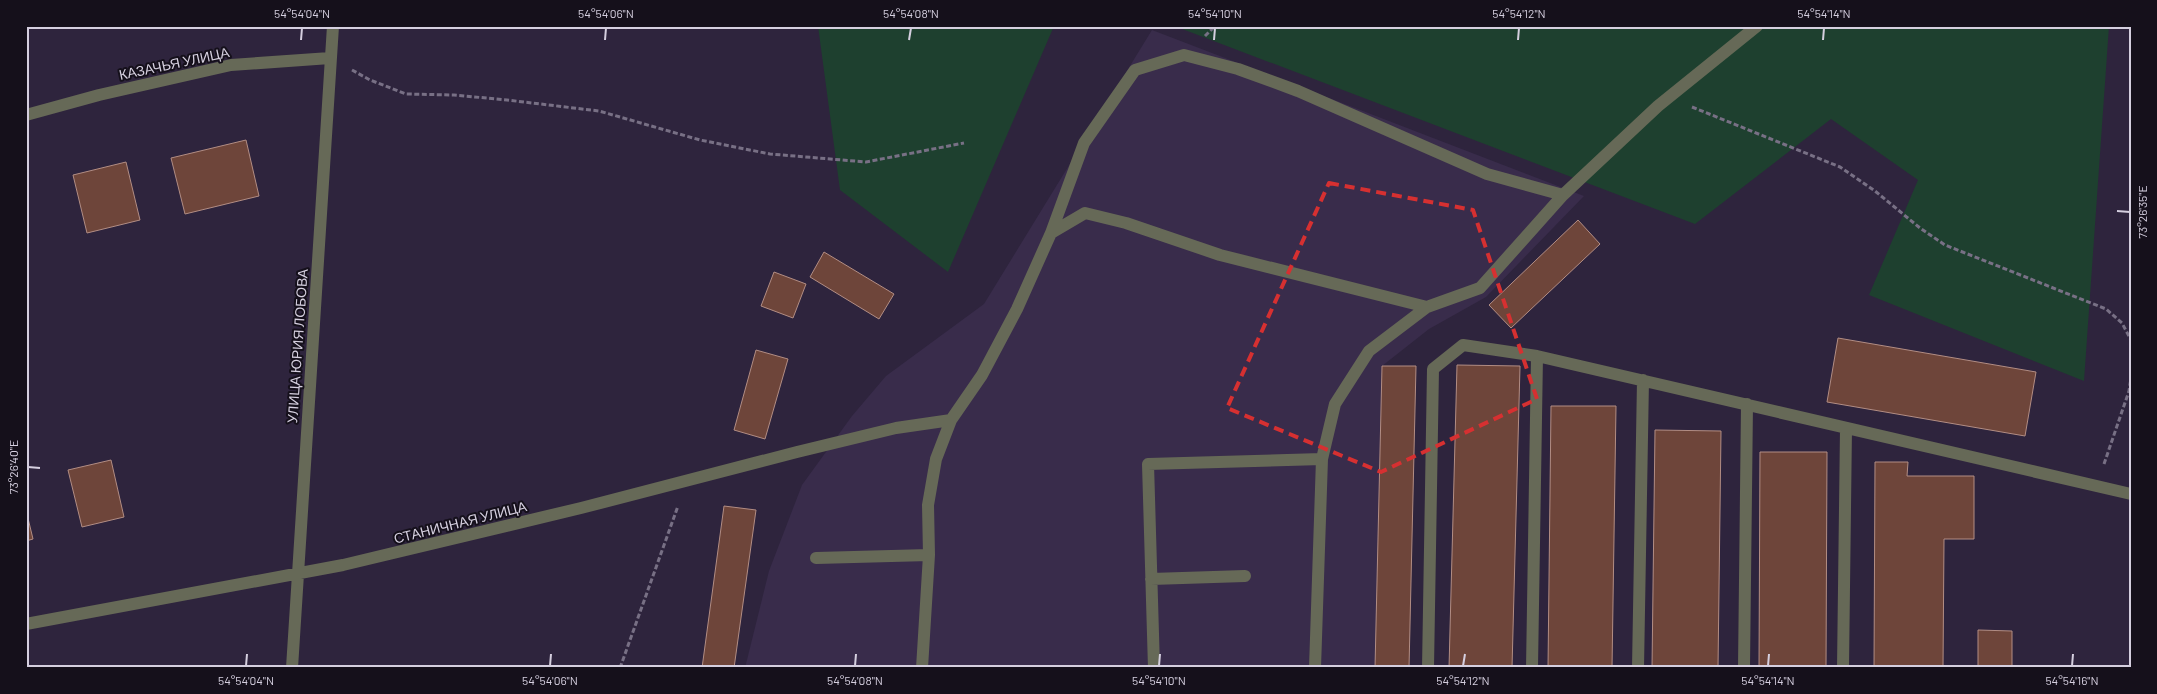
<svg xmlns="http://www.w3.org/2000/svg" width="2157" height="694" viewBox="0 0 2157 694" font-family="Barlow,sans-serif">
<rect width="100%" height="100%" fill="#2e243d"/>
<path fill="#392c4b" d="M1152,30l432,166 -98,101 -57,32 -47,37 -7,302h-630l24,-97 33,-86 50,-69 34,-40 98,-72z"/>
<path fill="#1e402f" d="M818,26h236l-106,246 -108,-82z
M2109,26l-25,355 -215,-86 49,-115 -87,-61 -136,105 -518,-197z"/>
<path fill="#6e453a" stroke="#b28d84" d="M246,140l13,56 -74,18 -14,-56z
M126,162l14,58 -53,13 -14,-58z
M1578,220l22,24 -89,84 -22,-23z
M824,252l70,42 -15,25 -69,-42z
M774,272l32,12 -13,34 -32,-12z
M1838,338l198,34 -11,64 -198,-34z
M756,350l32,9 -23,80 -31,-9z
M1457,365l63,1 -8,302h-63z
M1382,366h34l-7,302h-34z
M1551,406h65l-4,262h-64z
M1655,430l66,1 -3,237h-66z
M1760,452h67l-1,216h-67z
M111,460l13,57 -42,10 -14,-57z
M1875,462h33l-1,14h67v63h-30l-1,129h-69z
M724,506l32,4 -22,158h-32z
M26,510l7,29 -7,2z
M1978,630l34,1v37h-34z"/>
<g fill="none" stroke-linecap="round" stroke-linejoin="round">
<path stroke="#787085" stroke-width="3" stroke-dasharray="5 2.5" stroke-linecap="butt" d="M1205,36l10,-10
M352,70l18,10 36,14 48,1 53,5 92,11 101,29 70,14 96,8 98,-19
M1692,107l148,60 35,24 45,37 25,17 161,64 16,14 9,17
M2104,464l25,-73 2,-13
M620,668l58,-162"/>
<path stroke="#666957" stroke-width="12" d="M26,115l73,-20 132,-30 99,-7
M1051,233l33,-90 51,-73 49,-15 54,14 60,22 189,83 76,21
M816,558l113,-3
M1151,579l94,-3
M26,624l317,-59 238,-57 216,-56 99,-24 55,-8
M292,668l41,-642
M922,668l7,-113 -1,-50 8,-46 15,-39 31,-45 35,-66 34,-76 34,-20 41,10 94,32 207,52 53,-19 83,-93 95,-89 99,-80
M1154,668l-6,-204 174,-5
M1315,668l7,-209 13,-55 34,-53 58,-44
M1428,668l5,-299 30,-24 74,11 594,138
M1532,668l5,-312
M1638,668l5,-288
M1744,668l3,-264
M1843,668l3,-240"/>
</g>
<path fill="none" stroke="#d63031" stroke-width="4" stroke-dasharray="10 6" stroke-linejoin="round" d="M1329,183l144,27 64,189 -156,73 -154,-64z"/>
<path fill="none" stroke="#d5cfdf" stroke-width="2" d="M301,40l1,-12M605,40l1,-12M909,40l2,-12M1214,40l1,-12M1518,40l1,-12M1823,40l1,-12M2117,211l13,1M28,467l12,1M246,666l1,-12M550,666l1,-12M855,666l1,-12M1159,666l1,-12M1463,666l2,-12M1768,666l1,-12M2072,666l1,-12"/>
<g text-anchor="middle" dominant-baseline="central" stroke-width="4" stroke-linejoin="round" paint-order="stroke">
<g font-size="14" fill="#d5cfdf" stroke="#15101b">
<text transform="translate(174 63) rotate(-12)">КАЗАЧЬЯ УЛИЦА</text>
<text transform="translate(297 346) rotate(-86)">УЛИЦА ЮРИЯ ЛОБОВА</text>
<text transform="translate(460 522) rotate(-14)">СТАНИЧНАЯ УЛИЦА</text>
</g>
</g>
<rect width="2157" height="694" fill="none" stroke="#15101b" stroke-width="55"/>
<rect x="28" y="28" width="2102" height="638" fill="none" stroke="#d5cfdf" stroke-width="2"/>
<g font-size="12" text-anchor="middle" fill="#d5cfdf">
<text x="302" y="18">54°54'04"N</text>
<text x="606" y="18">54°54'06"N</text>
<text x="911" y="18">54°54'08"N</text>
<text x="1215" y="18">54°54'10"N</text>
<text x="1519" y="18">54°54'12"N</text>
<text x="1824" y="18">54°54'14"N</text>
<text transform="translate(2143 212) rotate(-90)" y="4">73°26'35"E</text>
<text transform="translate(14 467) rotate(-90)" y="4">73°26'40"E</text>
<text x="246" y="685">54°54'04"N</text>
<text x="550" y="685">54°54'06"N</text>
<text x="855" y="685">54°54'08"N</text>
<text x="1159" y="685">54°54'10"N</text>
<text x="1463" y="685">54°54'12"N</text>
<text x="1768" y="685">54°54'14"N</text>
<text x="2072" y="685">54°54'16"N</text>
</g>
</svg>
